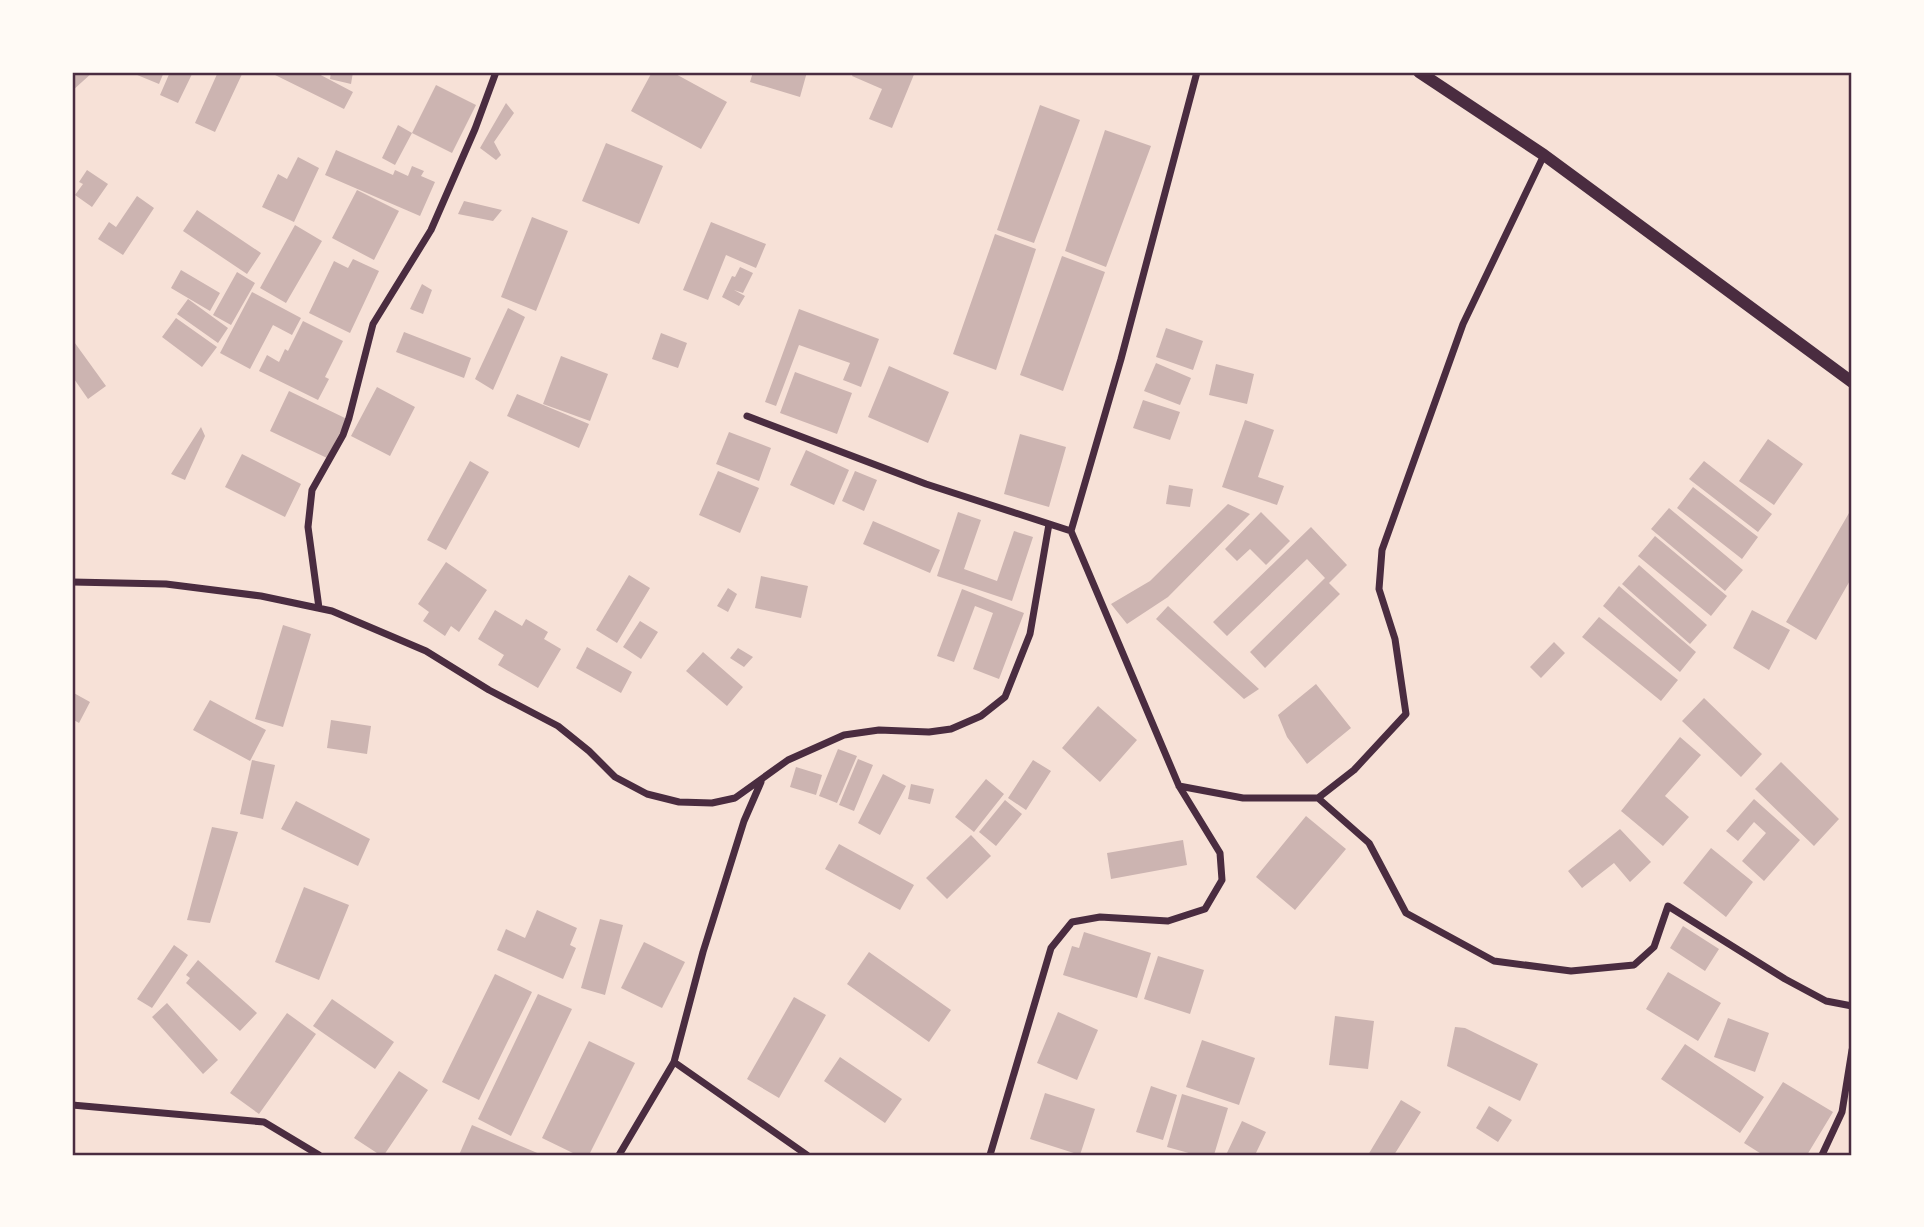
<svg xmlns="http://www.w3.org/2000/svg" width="1924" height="1227" viewBox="0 0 1924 1227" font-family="Lato,sans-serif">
<rect width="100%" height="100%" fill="#f7e1d7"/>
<path fill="#ccb4b1" d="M72,72h21l-21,19z
M130,72h34l-5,12z
M170,72h23l-15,31 -18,-8z
M218,72h25l-28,60 -20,-9z
M269,72h46l38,20 -9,17z
M331,72h22l-2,12 -21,-5z
M652,72h20l55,30 -26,47 -70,-38z
M753,72h54l-7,25 -50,-15z
M854,72h61l-23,56 -23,-9 13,-30 -30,-13z
M436,85l40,20 -24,48 -40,-20z
M506,103l8,10 -20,29 7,13 -5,5 -16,-12z
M1040,105l40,15 -46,123 -37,-13z
M398,125l14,8 -17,32 -13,-7z
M1105,130l46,16 -45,121 -41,-16z
M606,143l57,23 -24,58 -57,-23z
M336,150l57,25 2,-5 13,6 4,-10 12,5 -3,5 14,6 -15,34 -95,-41z
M298,157l21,11 -25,54 -32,-15 16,-33 9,5z
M87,170l21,14 -16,23 -17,-12 8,-11 -4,-2z
M357,190l42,21 -25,49 -42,-22z
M137,196l17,12 -31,47 -25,-16 11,-17 7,5z
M464,201l38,9 -9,11 -35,-7z
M197,210l64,43 -14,21 -64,-43z
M532,217l36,14 -32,80 -35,-14z
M711,222l55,22 -10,24 -30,-13 -18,45 -25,-10z
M295,225l27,16 -36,62 -26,-15z
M995,234l41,15 -40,121 -43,-16z
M1062,256l43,16 -42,119 -43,-16z
M353,259l26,12 -29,62 -41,-20 25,-52 14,7z
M740,267l13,6 -10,20 -9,-3 11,6 -6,10 -17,-9 10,-21 3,1z
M181,270l39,23 -10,18 -39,-23z
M237,272l18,11 -24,42 -18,-10z
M422,284l10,6 -9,24 -13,-5z
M252,292l49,26 -9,17 -19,-10 -23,44 -30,-16z
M188,299l40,29 -10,15 -41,-29z
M508,308l17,9 -32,73 -18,-11z
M799,309l80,30 -18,48 -18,-7 7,-17 -51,-18 -23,61 -11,-4z
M176,318l41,29 -15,20 -40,-30z
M303,321l40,20 -18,36 4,2 -11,21 -59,-29 8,-16 12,7 6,-13 3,2z
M1166,328l37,13 -10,29 -37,-13z
M404,332l67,26 -7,20 -68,-26z
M661,333l26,10 -9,25 -26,-9z
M72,339l34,47 -18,13 -16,-23z
M561,356l47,18 -18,47 -47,-17z
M1156,363l35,15 -11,27 -36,-14z
M1216,364l38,10 -7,30 -38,-9z
M889,366l60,26 -21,51 -60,-26z
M795,372l57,21 -15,41 -57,-21z
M377,387l38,20 -25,49 -39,-20z
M289,391l58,28 -20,39 -57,-27z
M517,394l72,30 -10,24 -72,-32z
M1143,400l37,12 -10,28 -37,-12z
M1245,420l29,10 -16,47 26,9 -7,19 -55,-18z
M201,427l4,9 -20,44 -14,-6z
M729,432l42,16 -12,33 -43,-17z
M1020,434l46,13 -17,60 -45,-13z
M1768,439l35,25 -29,41 -35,-24z
M806,450l43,20 -15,35 -44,-20z
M242,454l59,30 -16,33 -60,-30z
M470,461l19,11 -43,78 -19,-10z
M1704,461l68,53 -14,18 -69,-53z
M718,471l41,17 -19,45 -41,-18z
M855,471l22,9 -13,31 -22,-10z
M1169,485l24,4 -3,18 -24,-3z
M1693,487l65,50 -16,22 -65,-51z
M1228,504l22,10 -82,83 -41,27 -16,-20 39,-23z
M1669,508l74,62 -18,21 -74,-62z
M958,512l23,8 -17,49 33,12 17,-50 19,6 -21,64 -75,-25z
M1261,512l29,29 -24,24 -16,-16 -13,12 -12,-12z
M1849,513l3,2v62l-36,63 -30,-18z
M873,521l67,29 -10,23 -67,-29z
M1311,527l36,38 -18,18 11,11 -75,74 -15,-16 75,-74 -18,-19 -80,77 -14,-14z
M1655,536l72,60 -16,20 -73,-60z
M446,562l41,28 -28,42 -8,-6 -6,10 -22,-15 6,-9 -11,-8z
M1639,565l68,60 -17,19 -68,-60z
M629,575l21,13 -33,55 -21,-13z
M761,576l47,10 -7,32 -46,-10z
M1619,586l77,66 -16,20 -77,-66z
M728,588l9,6 -9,18 -11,-6z
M962,589l62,24 -25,66 -26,-10 20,-56 -18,-7 -21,56 -17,-6z
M1168,606l91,83 -15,10 -88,-80z
M495,610l27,16 4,-7 22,13 -4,7 17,10 -23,39 -40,-23 6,-10 -26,-16z
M1752,610l38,20 -21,40 -36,-22z
M1599,617l79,63 -17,21 -79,-64z
M640,621l18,11 -17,27 -18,-12z
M283,625l28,9 -28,93 -28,-8z
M1554,642l11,11 -24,25 -11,-11z
M587,647l45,25 -11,21 -45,-25z
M738,648l15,9 -9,10 -14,-9z
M703,652l40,35 -16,19 -41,-35z
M1316,684l35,44 -44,36 -20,-27 -9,-22z
M72,692l18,10 -11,21 -7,-4z
M1704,698l58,56 -21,23 -59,-56z
M210,700l56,30 -16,31 -57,-31z
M1098,706l39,34 -37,42 -38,-34z
M331,720l40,6 -4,28 -40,-6z
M1680,737l21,18 -36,41 24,21 -26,29 -42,-35z
M838,749l19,7 -20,47 -18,-7z
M858,759l15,6 -19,46 -15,-6z
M252,760l23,5 -12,54 -23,-5z
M1033,760l18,11 -25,39 -18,-12z
M1781,762l58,57 -25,27 -59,-57z
M796,767l26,8 -6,20 -26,-8z
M883,774l23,12 -26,49 -22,-12z
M986,779l18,15 -30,38 -19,-15z
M911,784l23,5 -4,15 -22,-5z
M1754,799l46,41 -36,41 -22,-20 24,-28 -12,-11 -16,19 -12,-10z
M1005,800l17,14 -26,32 -17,-14z
M296,801l74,38 -12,27 -77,-37z
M1306,816l40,33 -51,61 -39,-33z
M212,827l26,5 -28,91 -23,-3z
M1620,829l31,33 -21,20 -16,-19 -32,25 -14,-17z
M971,835l20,21 -44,43 -21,-21z
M1183,840l4,25 -76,14 -4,-26z
M839,844l75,41 -14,25 -75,-41z
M1711,848l42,34 -27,35 -43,-34z
M304,887l45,18 -30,75 -44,-18z
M537,910l40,18 -7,17 6,3 -13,31 -66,-29 9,-21 19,9z
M600,919l23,6 -18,70 -24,-7z
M1683,926l36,23 -14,22 -35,-23z
M1084,932l67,21 -14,45 -74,-23 9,-29 7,2z
M644,942l41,20 -23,46 -41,-20z
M174,945l14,10 -36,53 -15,-9z
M869,952l82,58 -22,32 -82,-58z
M1158,956l46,14 -14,44 -46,-15z
M198,960l59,53 -17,18 -54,-48 4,-5 -4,-3z
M1668,972l53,31 -23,38 -52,-32z
M495,974l37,18 -53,108 -37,-18z
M538,994l34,15 -61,127 -33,-17z
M794,997l32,18 -47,83 -32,-19z
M332,999l62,43 -19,27 -62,-43z
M167,1003l51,57 -15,14 -51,-57z
M1058,1012l40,18 -21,50 -40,-17z
M287,1013l29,21 -57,80 -29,-21z
M1335,1016l39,5 -6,48 -39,-4z
M1728,1018l41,15 -14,39 -41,-15z
M1455,1027l10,1 73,36 -18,37 -73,-35z
M1202,1040l53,18 -16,47 -53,-18z
M589,1041l46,22 -46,92h-12l-35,-17z
M1685,1044l79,53 -24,36 -79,-54z
M840,1057l62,42 -17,24 -61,-42z
M399,1071l29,19 -44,65h-4l-26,-17z
M1783,1082l50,30 -26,43h-44l-19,-12z
M1151,1086l26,9 -14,45 -27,-8z
M1045,1093l50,16 -15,46 -50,-16z
M1182,1094l46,14 -14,47h-18l-29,-8z
M1401,1100l20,12 -27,43h-26z
M1489,1106l23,14 -14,22 -22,-14z
M1242,1121l24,11 -11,23h-29z
M472,1125l70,30h-83z"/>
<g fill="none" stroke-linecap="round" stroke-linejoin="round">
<path stroke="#4a2c40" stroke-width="7" d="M747,416l179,68 145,47
M72,582l94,2 95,12 71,15 94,40 63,39 69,36 31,25 26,26 32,17 32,8 33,1 23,-5 53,-38 56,-25 35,-5 50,2 22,-3 30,-13 24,-19 25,-63 19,-110
M319,608l-11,-81 4,-37 31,-55 6,-17 24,-94 58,-94 44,-101 21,-57
M1179,786l64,12h75l36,-28 52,-56 -11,-75 -16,-50 3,-39 81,-226 81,-169
M1318,798l51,45 37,70 88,48 77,10 63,-6 20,-18 14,-41 117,73 41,22 26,5
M674,1062l133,93
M72,1105l192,17 55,33
M619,1155l55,-93 29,-110 41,-131 17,-39
M990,1155l61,-207 21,-26 28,-5 68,4 37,-12 17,-29 -2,-27 -41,-67 -108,-255 50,-172 76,-287
M1822,1155l20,-43 10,-62"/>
<path stroke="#4a2c40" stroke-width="12" d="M1419,72l125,83 308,227"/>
</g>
<rect width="1924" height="1227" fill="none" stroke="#fffaf5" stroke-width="147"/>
<rect x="74" y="74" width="1776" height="1080" fill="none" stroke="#4a2c40" stroke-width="2.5"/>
</svg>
